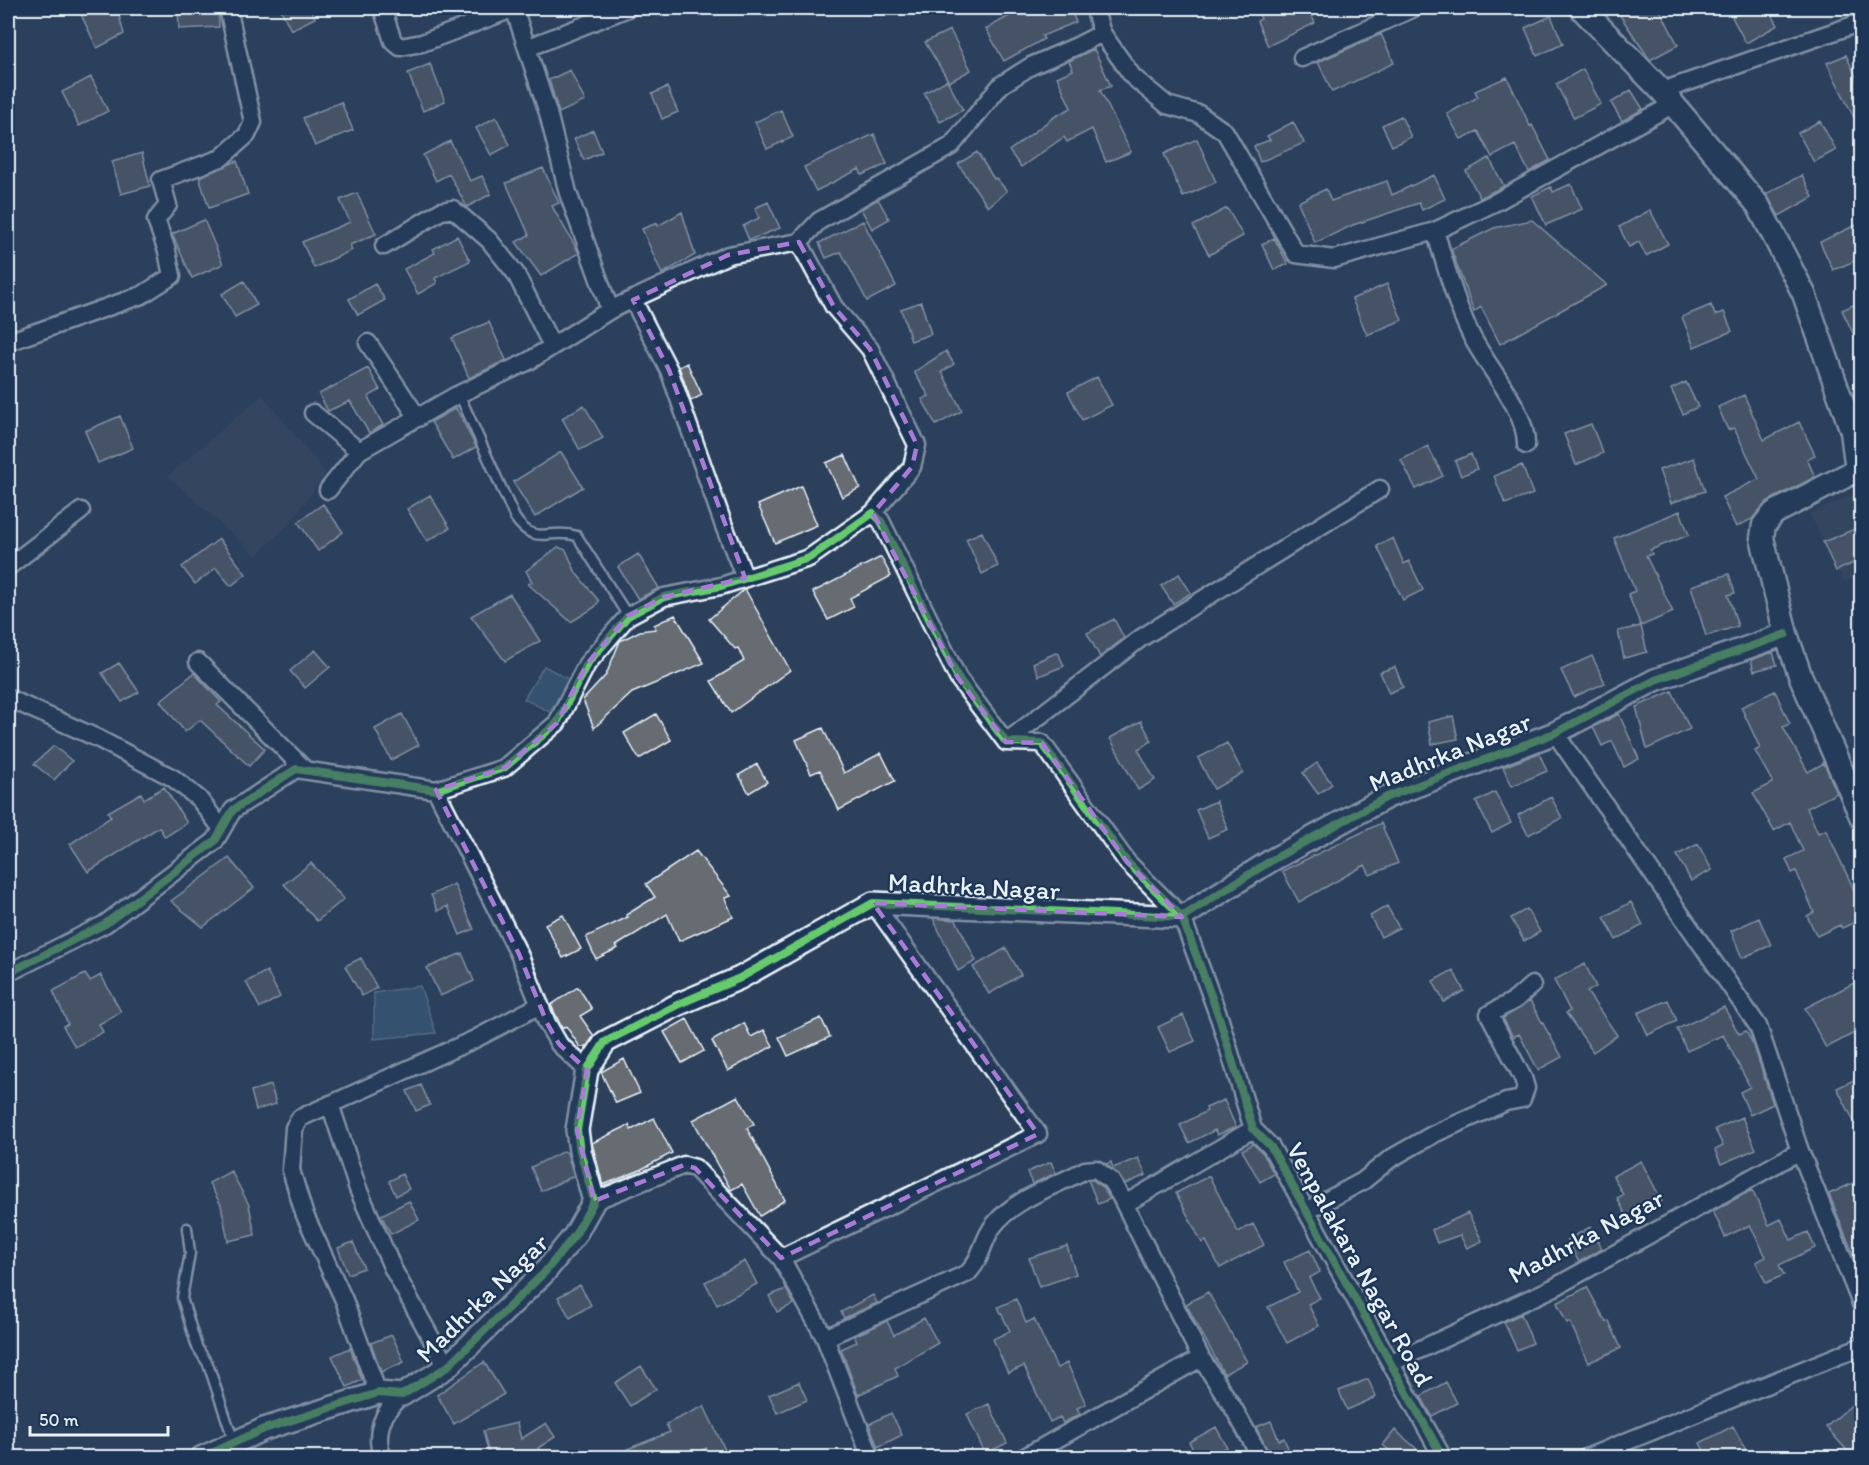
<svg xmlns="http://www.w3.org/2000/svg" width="1869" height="1465" viewBox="0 0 1869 1465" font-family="Itim,sans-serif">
<rect width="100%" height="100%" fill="#2c405c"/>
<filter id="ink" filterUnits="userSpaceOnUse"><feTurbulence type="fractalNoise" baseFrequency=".0167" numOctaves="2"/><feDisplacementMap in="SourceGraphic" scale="12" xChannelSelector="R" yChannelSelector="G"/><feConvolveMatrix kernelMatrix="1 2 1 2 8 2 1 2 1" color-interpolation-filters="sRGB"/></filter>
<g filter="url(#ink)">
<path fill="#3d4d62" d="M262,395l64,78 -34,47 -36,36 -88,-80z
M1861,491v84l-17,7 -34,-68z"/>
<path fill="#416688" stroke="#849eb5" stroke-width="1.5" d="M544,666l24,13 -18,33 -26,-13z
M420,986l16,47 -62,6v-46z"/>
<path fill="#666c71" stroke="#e8f1f8" stroke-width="1.5" d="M78,8h39l7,26 -27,14z
M178,8h40l1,19 -40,2z
M280,8h30l5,10 -24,12z
M1023,8h47l6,14 -34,14 2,3 -40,22 -18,-32z
M1256,8h52l7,15 -47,23 -11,-25 4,-2z
M1615,8h44l19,37 -28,15z
M1750,8h18l10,17 -32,18 -14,-26z
M1551,16l12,28 -26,12 -12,-28z
M950,30l21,40 -22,12 -24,-40z
M1381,34l13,29 -62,29 -14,-30z
M1094,49l17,37 -11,4 31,62 -25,10 -14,-33 -25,13 -3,-5 -43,30 -12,-16 45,-34 17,-9 -14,-31 16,-7 -4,-9z
M1846,55l16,35v44l-35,-71z
M430,64l15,37 -22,10 -15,-38z
M1583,69l18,35 -27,14 -18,-34z
M570,70l15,31 -26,12 -10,-33z
M91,77l17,34 -29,15 -17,-34z
M1507,77l23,49 2,-1 18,35 -21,12 -14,-27 -23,12 -14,-26 -17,8 -14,-25 31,-17 -3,-6z
M947,80l16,30 -23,12 -16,-29z
M667,87l11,25 -16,7 -10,-25z
M1631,90l12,19 -21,12 -11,-18z
M341,102l12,28 -38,16 -12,-28z
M781,110l12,27 -26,12 -12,-27z
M1401,116l10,21 -19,9 -10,-21z
M496,117l14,28 -19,10 -15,-27z
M1820,121l16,29 -22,12 -16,-29z
M1293,122l11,21 -44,19 -6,-16 16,-6 -3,-4z
M593,130l9,22 -18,8 -10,-21z
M874,134l13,30 -25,11 -3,-6 -43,22 -12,-24z
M1197,139l19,43 -33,15 -19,-43z
M450,141l20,40 12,-5 9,18 -24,13 -18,-33 -13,7 -13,-26z
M977,152l17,27 2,-1 11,13 -19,16 -30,-43z
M142,153l8,33 -29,8 -9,-32z
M1489,158l15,28 -24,12 -14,-27z
M237,161l11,33 -39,14 -10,-31z
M543,168l16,35 -7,3 27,47 -38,23 -25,-34 13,-7 -23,-52z
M1434,175l11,24 -23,11 -3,-7 -66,22 -38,18 -17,-41 28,-13 5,12 56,-20 5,14z
M1802,175l11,22 -34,19 -13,-22z
M1571,184l11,25 -36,16 -14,-29 19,-9 2,5z
M357,193l19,41 -26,11 2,5 -38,18 -12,-26 48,-20 -10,-22z
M878,199l11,20 -17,10 -11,-20z
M768,202l12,26 -31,12 -6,-14 16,-8 -4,-10z
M1227,208l16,28 -34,19 -16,-29z
M1650,210l18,34 -22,12 -7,-14 -10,5 -10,-20z
M682,212l13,43 -33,19 -20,-45 15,-6 1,3z
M204,220l19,44 -31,14 -20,-44z
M1532,220l75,65 -107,59 -19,-37 -7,5 -23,-63 43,-21z
M863,221l33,65 -29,15 -26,-49 -15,6 -7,-15z
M1856,225l6,12v21l-29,12 -13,-28z
M457,236l13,25 -35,17 2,5 -19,11 -14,-25 31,-16 -2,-4z
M1274,238l14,26 -14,6 -12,-26z
M244,281l13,24 -22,12 -13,-23z
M375,284l10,16 -27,15 -9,-16z
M1387,284l15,36 -35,15 -15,-36z
M1862,301v51l-20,-42z
M921,302l10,32 -20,7 -10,-32z
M1711,305l4,10 9,-3 8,19 -38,16 -12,-30z
M489,322l17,38 -37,18 -17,-40z
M946,351l8,13 -12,8 20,39 -26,14 -14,-26 7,-3 -15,-24z
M687,363l15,32 -11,6 -12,-34z
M368,368l12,22 -12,7 15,28 -14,8 -19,-32 -22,10 -9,-17z
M1097,377l15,28 -30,15 -14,-28z
M1686,382l12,25 -15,7 -12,-25z
M1744,395l20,45 35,-18 16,33 -8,4 8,18 -47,24 -16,18 -16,8 -14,-30 37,-18 -25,-51 -6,2 -10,-23z
M584,405l19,33 -23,12 -18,-32z
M456,408l20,39 -23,13 -22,-38z
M120,416l13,32 -35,15 -13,-32z
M1591,424l12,29 -27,12 -12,-31z
M1428,446l15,30 -27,13 -15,-29z
M561,452l22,35 -48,30 -22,-35z
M1471,454l6,15 -16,7 -6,-15z
M845,455l15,33 -18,9 -16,-34z
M1694,458l11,33 -34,12 -12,-33z
M1522,465l11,29 -28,10 -11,-28z
M801,486l16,39 -42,18 -17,-38z
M430,495l20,33 -23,13 -20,-32z
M323,504l20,28 -25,19 -20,-29z
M1680,511l9,24 -39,15 2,4 -6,2 27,56 -32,14 -13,-32 7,-3 -21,-53z
M1862,526v33l-26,12 -13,-29z
M982,532l16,34 -16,8 -16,-35z
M1393,538l11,26 5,-3 14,29 -20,10 -26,-54z
M219,539l27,35 -15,12 -15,-18 -21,16 -13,-17z
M558,547l8,3 10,23 23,28 -4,6 -24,15 -43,-38 4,-2 -6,-11z
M638,554l21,34 -21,11 -20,-32z
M881,557l10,19 -41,22 4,9 -26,13 -15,-28z
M1179,574l12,19 -18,11 -12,-18z
M1729,574l6,19 -7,2 10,31 -32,10 -15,-50z
M745,589l45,81 -59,43 -20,-32 33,-20 -6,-13 -3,1 -26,-30z
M510,594l30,47 -35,20 -34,-45z
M675,615l29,48 -72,30 -38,35 -11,-28 23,-25 14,-34 20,-10 16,-2 -2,-4z
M1114,619l10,19 -24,19 -13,-24z
M1641,626l6,26 -23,6 -6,-27z
M315,650l15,17 -25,21 -15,-17z
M1058,652l6,14 -25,10 -6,-13z
M1773,652l4,13 -23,6 -3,-11z
M1592,656l13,27 -31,14 -13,-27z
M119,663l20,29 -17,10 -20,-29z
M1395,667l8,20 -14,6 -9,-21z
M194,673l27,29 -4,3 48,44 -16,17 -49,-46 -15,12 -25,-31z
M1672,691l18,38 -43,20 -11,-42z
M1775,691l15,33 -7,3 25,45 16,-9 13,30 -30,15 11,25 8,-3 30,64 6,-2v27l-20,9 -2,-3 -23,11 -10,-20 7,-4 -18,-41 -4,2 -6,-14 17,-8 -13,-29 -16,9 -21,-38 20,-10 -18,-32 5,-3 -19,-41z
M402,714l17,31 -28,15 -16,-31z
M656,714l15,26 -32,19 -15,-26z
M1619,714l20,45 -15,8 -12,-26 -10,5 -9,-19z
M1453,716l5,23 -26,5 -4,-22z
M1141,721l11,20 -14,8 17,31 -17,10 -28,-52z
M823,728l21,45 37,-20 14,28 -56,29 -19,-40 -9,4 -15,-34z
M1227,743l16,30 -29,16 -16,-31z
M54,746l18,15 -18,19 -20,-16z
M1539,753l8,18 -35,15 -9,-19z
M1317,763l15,21 -14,10 -15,-21z
M757,764l10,18 -18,11 -10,-18z
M164,787l23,36 -22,14 -6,-10 -71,45 -18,-28 41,-27 -3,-5 33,-19 3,6z
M1495,792l16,31 -19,10 -16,-31z
M1551,797l11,21 -34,17 -10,-20z
M1216,801l12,28 -20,9 -12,-28z
M1381,823l17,40 -28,12 -5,-10 -66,37 -17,-31z
M1698,844l14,26 -21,11 -14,-26z
M696,851l35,45 -6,2 8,19 -54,24 -12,-27 -51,32 2,2 -22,11 -10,-22 42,-20 -2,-2 29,-18 -9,-13z
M229,858l25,30 -51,39 -32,-26z
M311,863l33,36 -27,22 -33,-37z
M454,884l20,45 -14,6 -12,-29 -10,5 -7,-16z
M1631,902l12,23 -27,15 -12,-23z
M1387,906l12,22 -18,9 -11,-21z
M1527,909l13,23 -16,9 -13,-23z
M563,915l18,34 -18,9 -18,-34z
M933,918l23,2 20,41 -18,10z
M1759,918l12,27 -29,13 -11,-27z
M1006,948l15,27 -32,19 -16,-27z
M462,953l12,28 -34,15 -13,-28z
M361,958l16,30 -15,8 -17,-30z
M1585,964l11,23 -9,5 30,43 -24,17 -27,-39 4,-2 -16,-31z
M1453,970l11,21 -20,11 -11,-21z
M267,971l13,26 -20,11 -14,-26z
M85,974l5,7 11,-6 20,37 -22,12 4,8 -28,15 -12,-21 5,-2 -15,-33z
M1856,982l6,11v36l-36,19 -21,-40z
M578,987l14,22 -12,7 14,20 -8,11h-6l-14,-21 -4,2 -11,-23z
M1668,1000l9,21 -29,14 -10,-22z
M1530,1001l32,56 -24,13 -19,-36 -6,3 -10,-19z
M1724,1007l15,27 7,-3 8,15 19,58 -23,11 -10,-23 10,-5 -27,-52 -36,16 -10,-22z
M1183,1015l12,26 -25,11 -12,-25z
M821,1018l9,19 -42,19 -9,-19z
M687,1019l17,32 -22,12 -18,-31z
M744,1023l7,14 13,-7 9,16 -45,25 -16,-30z
M624,1059l16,34 -24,10 -15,-31z
M1862,1076v61l-25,-49z
M271,1085l5,19 -20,6 -5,-19z
M421,1085l9,20 -14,6 -9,-20z
M738,1096l16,28 -7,4 38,72 -25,16 -18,-32 -11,6 -38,-70z
M1224,1100l12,27 -19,8 -2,-5 -26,13 -9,-18 27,-14 -1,-3z
M1742,1117l14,32 -35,15 -6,-14 8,-4 -8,-17z
M654,1118l18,35 -34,18 -35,14 -11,-42 37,-18 2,5z
M1253,1144l10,9 11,21 -14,8 -18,-32z
M564,1151l3,2 7,23 -33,15 -10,-24z
M1138,1158l8,17 -21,9 -19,-20 5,-2 2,6z
M1641,1161l21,40 -34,18 -11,-21 6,-3 -10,-19z
M1051,1162l5,11 -24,11 -5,-12z
M231,1171l18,34 6,30 -27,6 -7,-36 -12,-22z
M402,1174l7,15 -13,7 -7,-15z
M1209,1176l29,56 15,-8 11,21 -44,23 -14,-27 -4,2 -26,-50z
M1862,1179v97l-33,-82z
M1088,1180h5l10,8 7,11 -12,5z
M1752,1190l17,35 12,-6 10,21 17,-8 7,16 -36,17 5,10 -18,8 -10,-21 10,-5 -16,-32 -25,12 -12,-26z
M409,1201l10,19 -28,14 -10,-19z
M1468,1213l14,28 -15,7 -7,-13 -23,8 -5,-13z
M1590,1227l12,22 -23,13 -12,-22z
M353,1242l11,26 -16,6 -10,-26z
M1067,1246l9,28 -37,13 -10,-29z
M1310,1250l10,22 -11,6 11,20 -12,6 11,22 -32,17 -19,-36 30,-15 -14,-30z
M745,1261l12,23 -40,21 -12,-23z
M580,1285l11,20 -21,13 -12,-21z
M1587,1287l19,35 3,-1 12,27 -33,15 -18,-41 -3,1 -10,-20z
M786,1289l8,15 -17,8 -8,-16z
M1208,1292l39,70 -23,12 -38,-70z
M873,1295l4,8 -33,15 -3,-6z
M1016,1299l10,24 8,-4 23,49 10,-5 19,41 -9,4 3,6 -17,9 -3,-6 -10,5 -26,-56 -16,7 -15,-34 17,-8 -12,-24z
M1521,1314l12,29 -16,7 -13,-28z
M924,1318l14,25 -43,25 3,8 -40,19 -17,-46 16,-7 -3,-6 33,-15 7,14z
M392,1335l12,27 -23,10 -10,-29z
M350,1348l12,32 -15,7 -15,-31z
M484,1362l20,32 -50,30 -17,-29z
M641,1366l15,23 -26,17 -15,-23z
M1368,1379l8,18 -29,13 -8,-19z
M799,1382l8,18 -30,13 -8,-18z
M1446,1382l11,21 -25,13 -11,-20z
M1855,1402l7,7v39l-10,8 -26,-29z
M989,1404l18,39 -22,11 -18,-40z
M704,1406l21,44 -14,7 -5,-9 -19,10h-82l65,-26 -4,-8z
M891,1413l11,22 -24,12 -9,-23z
M1271,1421l8,19 5,-2 8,20h-21l-15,-31z
M517,1423l4,16 25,-16 9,14 -17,11 5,10h-18l-4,-7 -31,7 -7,-27z
M1733,1426l17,32h-42l-8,-15z
M1216,1427l11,20 -19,11h-10l-9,-16z
M1395,1430l22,19 -8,9h-11l-15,-13z"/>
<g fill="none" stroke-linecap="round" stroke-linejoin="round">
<g stroke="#e8f1f8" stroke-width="13">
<path id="service" d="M459,394l56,124c21,30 34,9 62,18l51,80
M187,1228l3,25 -8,45 15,49 11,17 26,78"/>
</g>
<g stroke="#e8f1f8" stroke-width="21">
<path id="minor" d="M382,8l11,33 7,6 22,-4 85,-32h8l33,102 20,80 42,117 118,-55 71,-13 20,-21 132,-75 50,-61 30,-19 46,-20 25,-13 31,44 34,28 32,9 26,18 71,122 38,5 101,-28 61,-29 176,-97
M1094,8l8,25
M527,48l101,-40
M1302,58l112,-50
M1662,91l200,-69
M1435,231c11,35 20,71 36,104 15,31 56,75 55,110
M799,242l35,65 36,42 47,96 -5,22 -39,46
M384,246l57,-35 12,-2 36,31 27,34 36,72
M633,300l36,70 55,156 21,52
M8,342l134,-47 30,-19 -5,-25 -11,-31 12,-15 -7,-25 60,-22 26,-23 6,-13 -25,-114
M368,343l50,75
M313,413l46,38
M328,490l31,-39 96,-55 74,-35 81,-51
M8,567l73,-56
M198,662l107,108
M8,698l89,40 76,40 26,21 23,30
M1555,733l203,293 42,125 62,155
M1006,742l135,-104 239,-149
M436,790l83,164 28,69 12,21 28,26
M8,973l97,-49 110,-83 18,-31 63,-41 140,21 68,-22 53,-45 30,-59 41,-48 36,-19 57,-11 88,-28 64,-45 8,8 77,157 48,64 36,1 85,119 55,55 38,103 33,109 18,18 172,311
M330,1104l28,85 35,80 54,98
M594,1201l90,-36 11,3 86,90 44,80 46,120
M1125,1204l128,-75
M1307,1211l56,-30 27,-22 44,-25 72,-32 16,-3 4,-11 -3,-10 -34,-64 26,-14 17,-15
M781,1258l257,-124 -165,-231
M825,1338l143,-65c15,-16 14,-33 26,-48 21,-27 62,-39 91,-55l11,-1 15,12 10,16 80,161 33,51 27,49
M1393,1362l162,-75 245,-136
M378,1393l-34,-93 -40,-87 -13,-43 3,-42 6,-10 175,-79 65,-34
M383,1458c-10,-25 0,-47 19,-63
M1023,1458l178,-100
M1586,1458l276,-112"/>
</g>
<g stroke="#e8f1f8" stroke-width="26">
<path id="tertiary" d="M201,1458l63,-29 114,-36 24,2 45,-28 97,-94 31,-38 19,-34 -14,-50 -3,-21 10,-60 18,-28 74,-38 61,-26 133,-75 309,14 90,-57 115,-63 168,-64 100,-53 131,-46"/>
</g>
<g stroke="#e8f1f8" stroke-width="27">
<path id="secondary" d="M1581,8l81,83 96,114 46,89 48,137 5,39 -83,43 -10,12 -2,13 24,96 14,41 62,143"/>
</g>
<use href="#service" stroke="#1d3557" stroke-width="8"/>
<use href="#minor" stroke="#1d3557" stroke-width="16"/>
<use href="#tertiary" stroke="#1d3557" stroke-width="21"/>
<use href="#secondary" stroke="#1d3557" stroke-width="22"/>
<g stroke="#1d3557" stroke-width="11">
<path id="cycleway" d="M8,973l97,-49 110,-83 18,-31 63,-41 140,21 68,-22 53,-45 30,-59 41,-48 36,-19 57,-11 88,-28 64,-45 8,8 77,157 48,64 36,1 85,119 55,55 38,103 33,109 18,18 172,311
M201,1458l63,-29 114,-36 24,2 45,-28 97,-94 31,-38 19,-34 -14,-50 -3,-21 10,-60 18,-28 74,-38 61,-26 133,-75 309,14 90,-57 115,-63 168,-64 100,-53 131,-46"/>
</g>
<use href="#cycleway" stroke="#67ca6e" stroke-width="8"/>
</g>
</g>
<path d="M0 0H1869V1465H0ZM799,242l35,65 36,42 47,96 -5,22 -39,46 85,165 48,64 36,1 85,119 55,55 -309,-14 165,231 -257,124 -86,-90 -11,-3 -90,36 -17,-71 10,-60 -28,-26 -12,-21 -28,-69 -83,-164 68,-22 53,-45 30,-59 41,-48 36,-19 81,-19 -76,-208 -36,-70 95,-45z" fill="#2c405c" fill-opacity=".55" fill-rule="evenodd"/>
<path fill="none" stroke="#a77bd6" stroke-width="4.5" stroke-dasharray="12 8" stroke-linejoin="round" d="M799,242l35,65 36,42 47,96 -5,22 -39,46 85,165 48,64 36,1 85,119 55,55 -309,-14 165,231 -257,124 -86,-90 -11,-3 -90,36 -17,-71 10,-60 -28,-26 -12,-21 -28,-69 -83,-164 68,-22 53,-45 30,-59 41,-48 36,-19 81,-19 -76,-208 -36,-70 95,-45z"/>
<g text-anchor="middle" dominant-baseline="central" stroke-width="4.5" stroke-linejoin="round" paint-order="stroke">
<g font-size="26" fill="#e8f1f8" stroke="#1d3557">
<text transform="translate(1450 752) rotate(-22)">Madhrka Nagar</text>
<text transform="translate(974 886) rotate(3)">Madhrka Nagar</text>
<text transform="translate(1586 1236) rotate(-28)">Madhrka Nagar</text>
<text transform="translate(1360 1264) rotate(61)">Venpalakara Nagar Road</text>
<text transform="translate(482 1298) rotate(-44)">Madhrka Nagar</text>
</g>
</g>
<rect width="1869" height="1465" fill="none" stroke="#1d3557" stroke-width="30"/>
<rect x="15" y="15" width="1839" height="1435" fill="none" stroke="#e8f1f8" stroke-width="2" filter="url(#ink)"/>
<path d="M30 1426v9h138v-9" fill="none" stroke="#e8f1f8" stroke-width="3"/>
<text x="39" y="1426" font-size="18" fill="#e8f1f8" stroke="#1d3557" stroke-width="4.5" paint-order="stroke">50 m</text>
</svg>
